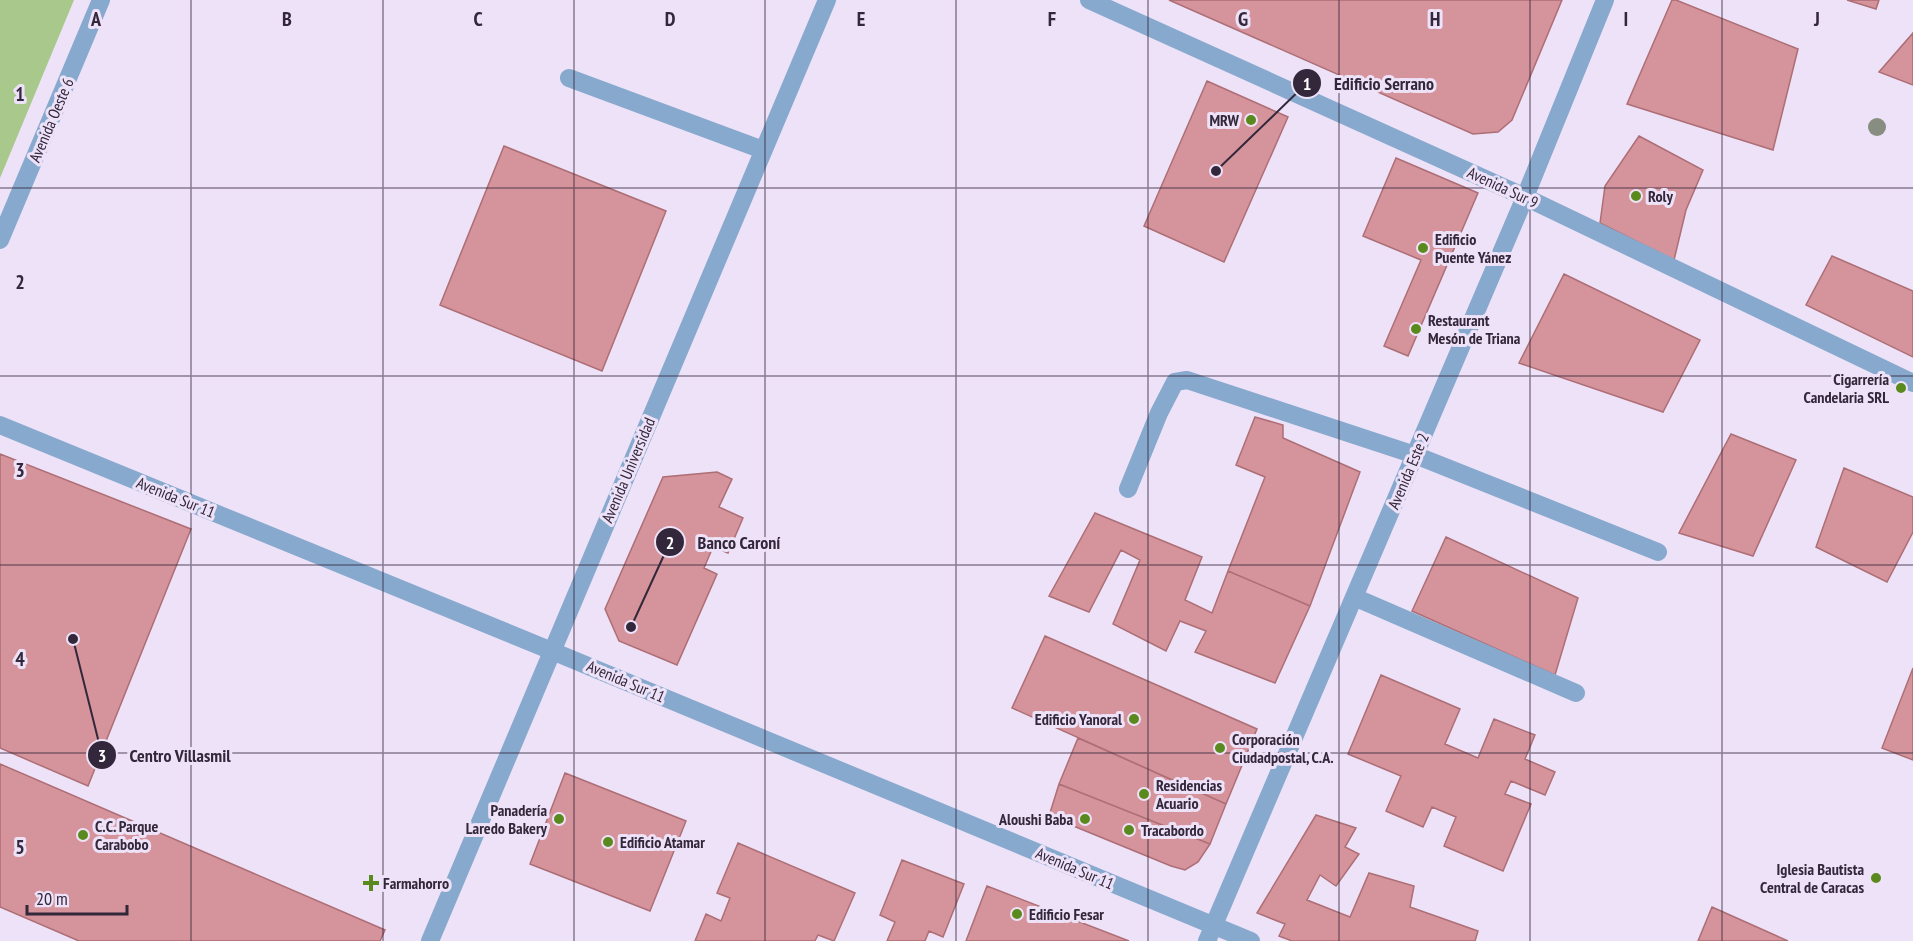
<svg xmlns="http://www.w3.org/2000/svg" width="1913" height="941" viewBox="0 0 1913 941" font-family="'PT Sans Narrow',sans-serif">
<rect width="100%" height="100%" fill="#eee2f8"/>
<path fill="#a8c98b" d="M0,0h74l-74,178z"/>
<path fill="#d5939b" stroke="#ad6e76" stroke-width="1.5" d="M1169,0h393l-50,120 -14,12 -25,2z
M1672,0h4l122,49 -25,101 -146,-46z
M1847,0h32l-3,9z
M1913,33v52l-34,-13z
M1207,81l81,36 -64,145 -80,-36z
M1639,136l64,34 -17,40 -12,50 -74,-37 5,-37z
M504,146l162,65 -64,160 -162,-66z
M1396,158l82,35 -70,163 -24,-10 37,-86 -58,-24z
M1832,256l81,35v66l-107,-52z
M1564,274l136,66 -37,72 -144,-49z
M1255,417l28,8v13l77,34 -50,134 -82,-35 37,-94 -29,-12z
M1731,434l65,26 -43,96 -74,-23z
M0,454l191,75 -103,257 -88,-38z
M1844,468l69,29v35l-26,50 -71,-35z
M717,472l15,7 -13,28 24,11 -15,35 -15,-6 -9,21 13,6 -40,91 -58,-24 -14,-32 58,-132z
M1095,513l107,44 -17,43 27,13 16,-42 82,35 -35,77 -80,-31 11,-21 -26,-10 -14,30 -53,-27 27,-64 -19,-10 -32,62 -40,-16z
M1446,537l132,61 -23,77 -143,-64z
M1045,636l212,93 -31,75 -214,-96z
M1913,668v92l-31,-12z
M1381,675l79,34 -15,35 33,14 16,-39 41,16 -10,24 30,13 -10,23 -34,-14 -6,13 26,10 -28,67 -59,-25 12,-29 -24,-10 -9,20 -37,-16 15,-35 -53,-22z
M1078,738l148,66 -16,40 -151,-60z
M0,764l385,166 -5,11h-301l-79,-34z
M565,773l121,48 -36,90 -120,-47z
M1059,784l151,60 -12,18 -13,8 -14,-4 -122,-50z
M1316,815l40,13 -11,19 14,7 -23,32 -16,-11 -13,25 43,17 19,-44 45,13 -4,21 68,24 -3,10h-183l-13,-5 6,-12 -28,-11z
M738,843l117,50 -21,48 -16,-6 -3,6h-120l11,-27 15,7 9,-23 -13,-5z
M902,860l62,24 -21,53 -14,-6 -4,10h-38l8,-19 -15,-7z
M987,886l142,55h-163z
M1712,907l76,34h-90z"/>
<g fill="none" stroke-linecap="round" stroke-linejoin="round">
<path stroke="#87a9ce" stroke-width="18" d="M1089,0l436,197 388,186
M569,78l194,72
M0,240l101,-240
M0,425l552,226 699,290
M1128,489l31,-76 16,-31 12,-2 228,75 243,97
M1354,597l222,96
M430,941l397,-941
M1207,941l318,-744 80,-197"/>
</g>
<circle fill="#878d80" cx="1877" cy="127" r="9"/>
<path fill="none" stroke="#33273b" stroke-width="1.5" stroke-opacity="0.55" d="M191,0v941M383,0v941M574,0v941M765,0v941M956,0v941M1148,0v941M1339,0v941M1530,0v941M1722,0v941M0,188h1913M0,376h1913M0,565h1913M0,753h1913"/>
<g fill="#5a8a1e" stroke="#eee2f8" stroke-width="2">
<circle cx="1251" cy="120" r="6"/>
<circle cx="1636" cy="196" r="6"/>
<circle cx="1423" cy="248" r="6"/>
<circle cx="1416" cy="329" r="6"/>
<circle cx="1901" cy="388" r="6"/>
<circle cx="1134" cy="719" r="6"/>
<circle cx="1220" cy="748" r="6"/>
<circle cx="1144" cy="794" r="6"/>
<circle cx="559" cy="819" r="6"/>
<circle cx="1085" cy="819" r="6"/>
<circle cx="1129" cy="830" r="6"/>
<circle cx="83" cy="835" r="6"/>
<circle cx="608" cy="842" r="6"/>
<circle cx="1876" cy="878" r="6"/>
<path d="M368 874h6v6h6v6h-6v6h-6v-6h-6v-6h6z"/>
<circle cx="1017" cy="914" r="6"/>
</g>
<g text-anchor="middle" dominant-baseline="central" stroke-width="6" stroke-linejoin="round" paint-order="stroke">
<g font-size="16" fill="#33273b" stroke="#eee2f8">
<text transform="translate(51 120) rotate(-67)">Avenida Oeste 6</text>
<text transform="translate(1503 187) rotate(25)">Avenida Sur 9</text>
<text transform="translate(628 470) rotate(-67)">Avenida Universidad</text>
<text transform="translate(1408 471) rotate(-67)">Avenida Este 2</text>
<text transform="translate(176 497) rotate(22)">Avenida Sur 11</text>
<text transform="translate(626 681) rotate(23)">Avenida Sur 11</text>
<text transform="translate(1075 868) rotate(23)">Avenida Sur 11</text>
</g>
<g font-size="16" font-weight="bold" fill="#33273b" stroke="#eee2f8" text-anchor="start">
<text x="1239" y="120" text-anchor="end">MRW</text>
<text x="1648" y="196">Roly</text>
<text x="1435" y="239">Edificio<tspan x="1435" dy="18">Puente Yánez</tspan></text>
<text x="1428" y="320">Restaurant<tspan x="1428" dy="18">Mesón de Triana</tspan></text>
<text x="1889" y="379" text-anchor="end">Cigarrería<tspan x="1889" dy="18">Candelaria SRL</tspan></text>
<text x="1122" y="719" text-anchor="end">Edificio Yanoral</text>
<text x="1232" y="739">Corporación<tspan x="1232" dy="18">Ciudadpostal, C.A.</tspan></text>
<text x="1156" y="785">Residencias<tspan x="1156" dy="18">Acuario</tspan></text>
<text x="547" y="810" text-anchor="end">Panadería<tspan x="547" dy="18">Laredo Bakery</tspan></text>
<text x="1073" y="819" text-anchor="end">Aloushi Baba</text>
<text x="95" y="826">C.C. Parque<tspan x="95" dy="18">Carabobo</tspan></text>
<text x="1141" y="830">Tracabordo</text>
<text x="620" y="842">Edificio Atamar</text>
<text x="1864" y="869" text-anchor="end">Iglesia Bautista<tspan x="1864" dy="18">Central de Caracas</tspan></text>
<text x="383" y="883">Farmahorro</text>
<text x="1029" y="914">Edificio Fesar</text>
</g>
</g>
<g font-size="20" text-anchor="middle" font-weight="bold" fill="#33273b" stroke="#eee2f8" stroke-width="6" stroke-linejoin="round" paint-order="stroke">
<text x="96" y="26">A</text>
<text x="287" y="26">B</text>
<text x="478" y="26">C</text>
<text x="670" y="26">D</text>
<text x="861" y="26">E</text>
<text x="1052" y="26">F</text>
<text x="1243" y="26">G</text>
<text x="1435" y="26">H</text>
<text x="1626" y="26">I</text>
<text x="1817" y="26">J</text>
<text x="20" y="101">1</text>
<text x="20" y="289">2</text>
<text x="20" y="477">3</text>
<text x="20" y="666">4</text>
<text x="20" y="854">5</text>
</g>
<path fill="none" stroke="#33273b" stroke-width="2" d="M1216 171L1307 83M631 627L670 542M73 639L102 755"/>
<g fill="#33273b" stroke="#eee2f8" stroke-width="2">
<circle cx="1216" cy="171" r="6"/>
<circle cx="631" cy="627" r="6"/>
<circle cx="73" cy="639" r="6"/>
<circle cx="1307" cy="83" r="15"/>
<circle cx="670" cy="542" r="15"/>
<circle cx="102" cy="755" r="15"/>
</g>
<g font-size="18" text-anchor="middle" font-weight="bold" fill="#fff">
<text x="1307" y="90">1</text>
<text x="670" y="549">2</text>
<text x="102" y="762">3</text>
</g>
<g font-size="18" text-anchor="middle" font-weight="bold" fill="#33273b" stroke="#eee2f8" stroke-width="6" stroke-linejoin="round" paint-order="stroke">
<text x="1384" y="90">Edificio Serrano</text>
<text x="739" y="549">Banco Caroní</text>
<text x="180" y="762">Centro Villasmil</text>
</g>
<path d="M27 905v9h100v-9" fill="none" stroke="#33273b" stroke-width="3"/>
<text x="36" y="905" font-size="18" fill="#33273b" stroke="#eee2f8" stroke-width="4.5" paint-order="stroke">20 m</text>
</svg>
